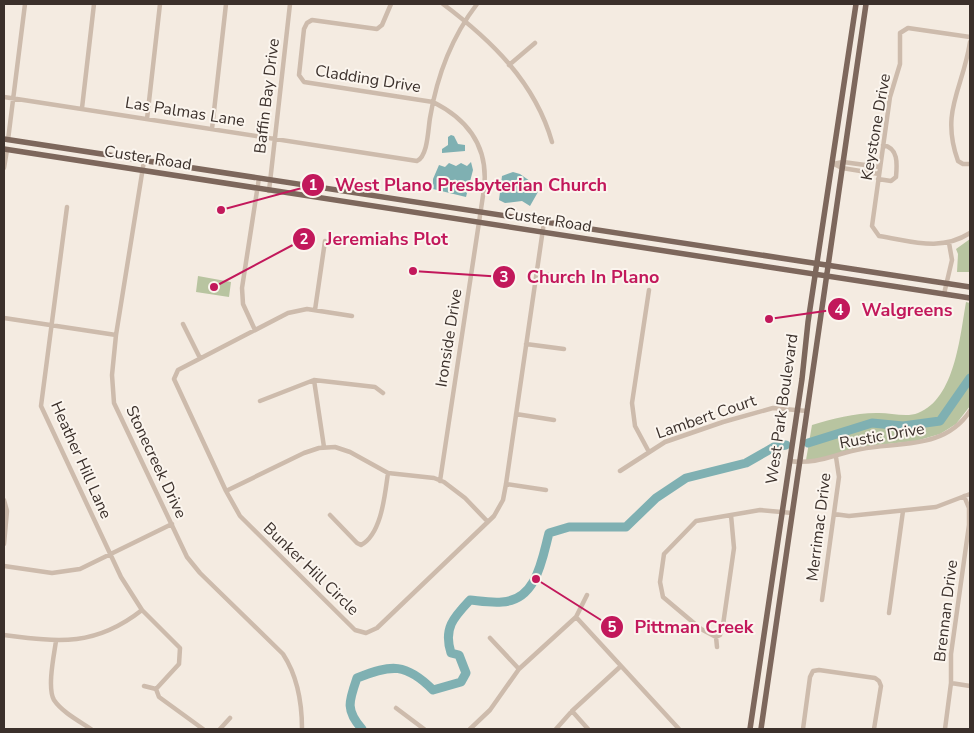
<svg xmlns="http://www.w3.org/2000/svg" width="974" height="733" viewBox="0 0 974 733" font-family="'Nunito Sans',sans-serif">
<rect width="100%" height="100%" fill="#f4ebe1"/>
<path fill="#b8c4a0" d="M970,239v33h-13l1,-18 -2,-5z
M198,276l33,6 -2,15 -33,-5z
M966,302l4,1v103l-14,18 -16,10 -24,7 -57,6 -43,13h-10l6,-35c20,-6 43,-12 64,-12 12,-1 30,5 42,0 37,-14 42,-77 48,-111z"/>
<path fill="#7fb0b2" d="M451,135l3,1 4,8 7,1v6l-23,2v-4l6,-4v-8z
M471,162l2,8 -7,27 -33,-8v-10l6,-14 6,2 4,-4 7,3 5,-3 6,3z
M513,172l7,2 17,12 1,6 -8,14 -8,-5 -17,2 -6,-3 3,-24z"/>
<g fill="none" stroke-linecap="round" stroke-linejoin="round">
<path stroke="#7fb0b2" stroke-width="9" d="M808,443l64,-20 31,3 37,-5 30,-43
M362,729c-17,-19 -13,-28 -5,-51 35,-14 49,-15 76,12l28,-8 5,-9 -7,-18 -8,-2c-8,-25 3,-36 19,-53 10,1 21,3 32,2 35,-2 40,-43 47,-69l20,-6h57l30,-29 30,-20 60,-15 28,-16 12,-2"/>
<path stroke="#cdbbac" stroke-width="4.5" d="M391,4l-9,21 -5,4 -65,-9 -5,3 -3,6 -5,46 5,7 129,20c36,18 56,45 51,87l-44,292
M443,4c48,36 92,78 109,138
M970,37l-62,-9 -8,5v31l-10,33 -18,129 7,10c33,5 61,16 91,-3
M970,42c-7,47 -30,69 -12,119l5,3h7
M509,65l26,-22
M4,97l413,64c11,-5 11,-32 13,-43 7,-43 21,-80 47,-114
M82,108l12,-104
M147,119l13,-115
M212,129l14,-125
M8,140l17,-136
M144,161l-28,174 -4,40 2,28 73,154 13,16 83,81c15,23 19,48 19,75
M833,164l10,-2 37,5
M834,164l8,4 37,6
M4,168l3,-18
M878,179l13,2 5,-4c1,-12 3,-29 -13,-32
M269,191l21,-187
M67,207l-26,199 80,171 21,33 38,38 -1,16 -23,25
M536,273l38,6
M649,290l-17,113 3,23 14,26
M944,294l8,-34 -3,-17
M315,310l10,-69
M352,316l-45,-7 -19,4 -110,57 -4,9 52,112 14,25 115,114 11,3 11,-5 117,-112 9,-16 3,-16 38,-262
M4,318l112,17
M183,324l17,34
M255,330l-12,-26 -1,-16 17,-110
M526,344l38,5
M314,380l10,67
M260,401l54,-21 61,7 8,6
M516,414l38,6
M789,461c29,4 45,-7 72,-12 40,-7 84,0 109,-38
M620,471l45,-29 58,-20 50,-14 34,3
M506,484l40,6
M226,491l78,-38 15,-5 16,-1 15,5 38,21 46,5 10,4 21,16 23,24
M4,500l3,11 -3,33
M834,514l15,2 87,-9 34,-13
M330,515l27,28 4,2c21,-11 24,-52 27,-72
M4,566l48,7 28,-4 92,-45
M822,600l17,-123 -3,-20
M889,613l14,-102
M576,617l103,112
M4,635c55,7 91,12 138,-25
M716,637l-15,-8 -38,-32 -3,-15 4,-28 32,-33 64,-11 32,3
M716,637l4,-2 3,-10 11,-77 -3,-33
M716,637l1,10
M490,638l29,31
M56,641c-2,14 -9,47 -2,59 8,12 25,21 37,29
M951,683l19,3
M144,686l12,3 3,8 44,32
M396,708l28,21
M572,711l16,18
M220,729l10,-11
M470,729l20,-19 29,-41 57,-52 11,-22
M556,729l16,-18 49,-45
M803,729l7,-52 3,-6 6,-1 56,8 4,3 2,5 -7,43
M945,729l6,-46v-29l18,-129v-17l-5,-12"/>
<path stroke="#7d675c" stroke-width="5.5" d="M4,139l966,148
M4,149l966,149
M750,729l52,-350 6,-57 48,-318
M761,729l105,-725"/>
</g>
<g text-anchor="middle" dominant-baseline="central" stroke-width="4" stroke-linejoin="round" paint-order="stroke">
<g font-size="16" fill="#3b302b" stroke="#fbf5ee">
<text transform="translate(368 79) rotate(9)">Cladding Drive</text>
<text transform="translate(267 96) rotate(-83)">Baffin Bay Drive</text>
<text transform="translate(185 112) rotate(9)">Las Palmas Lane</text>
<text transform="translate(876 127) rotate(-80)">Keystone Drive</text>
<text transform="translate(148 158) rotate(9)">Custer Road</text>
<text transform="translate(548 220) rotate(9)">Custer Road</text>
<text transform="translate(449 338) rotate(-81)">Ironside Drive</text>
<text transform="translate(782 409) rotate(-82)">West Park Boulevard</text>
<text transform="translate(706 417) rotate(-19)">Lambert Court</text>
<text transform="translate(882 436) rotate(-10)">Rustic Drive</text>
<text transform="translate(81 460) rotate(66)">Heather Hill Lane</text>
<text transform="translate(156 462) rotate(65)">Stonecreek Drive</text>
<text transform="translate(819 527) rotate(-83)">Merrimac Drive</text>
<text transform="translate(311 569) rotate(44)">Bunker Hill Circle</text>
<text transform="translate(946 611) rotate(-83)">Brennan Drive</text>
</g>
</g>
<path fill="none" stroke="#c2185b" stroke-width="2" d="M221 210L313 185M214 287L304 239M413 271L504 277M769 319L839 309M536 579L612 627"/>
<g fill="#c2185b" stroke="#fbf5ee" stroke-width="2">
<circle cx="221" cy="210" r="5"/>
<circle cx="214" cy="287" r="5"/>
<circle cx="413" cy="271" r="5"/>
<circle cx="769" cy="319" r="5"/>
<circle cx="536" cy="579" r="5"/>
<circle cx="313" cy="185" r="12"/>
<circle cx="304" cy="239" r="12"/>
<circle cx="504" cy="277" r="12"/>
<circle cx="839" cy="309" r="12"/>
<circle cx="612" cy="627" r="12"/>
</g>
<g font-size="15" text-anchor="middle" font-weight="bold" fill="#fff">
<text x="313" y="190">1</text>
<text x="304" y="244">2</text>
<text x="504" y="282">3</text>
<text x="839" y="315">4</text>
<text x="612" y="632">5</text>
</g>
<g font-size="18" text-anchor="middle" font-weight="bold" fill="#c2185b" stroke="#fbf5ee" stroke-width="4" stroke-linejoin="round" paint-order="stroke">
<text x="471" y="191">West Plano Presbyterian Church</text>
<text x="387" y="245">Jeremiahs Plot</text>
<text x="593" y="283">Church In Plano</text>
<text x="907" y="316">Walgreens</text>
<text x="694" y="633">Pittman Creek</text>
</g>
<rect width="974" height="733" fill="none" stroke="#3b302b" stroke-width="10"/>
</svg>
